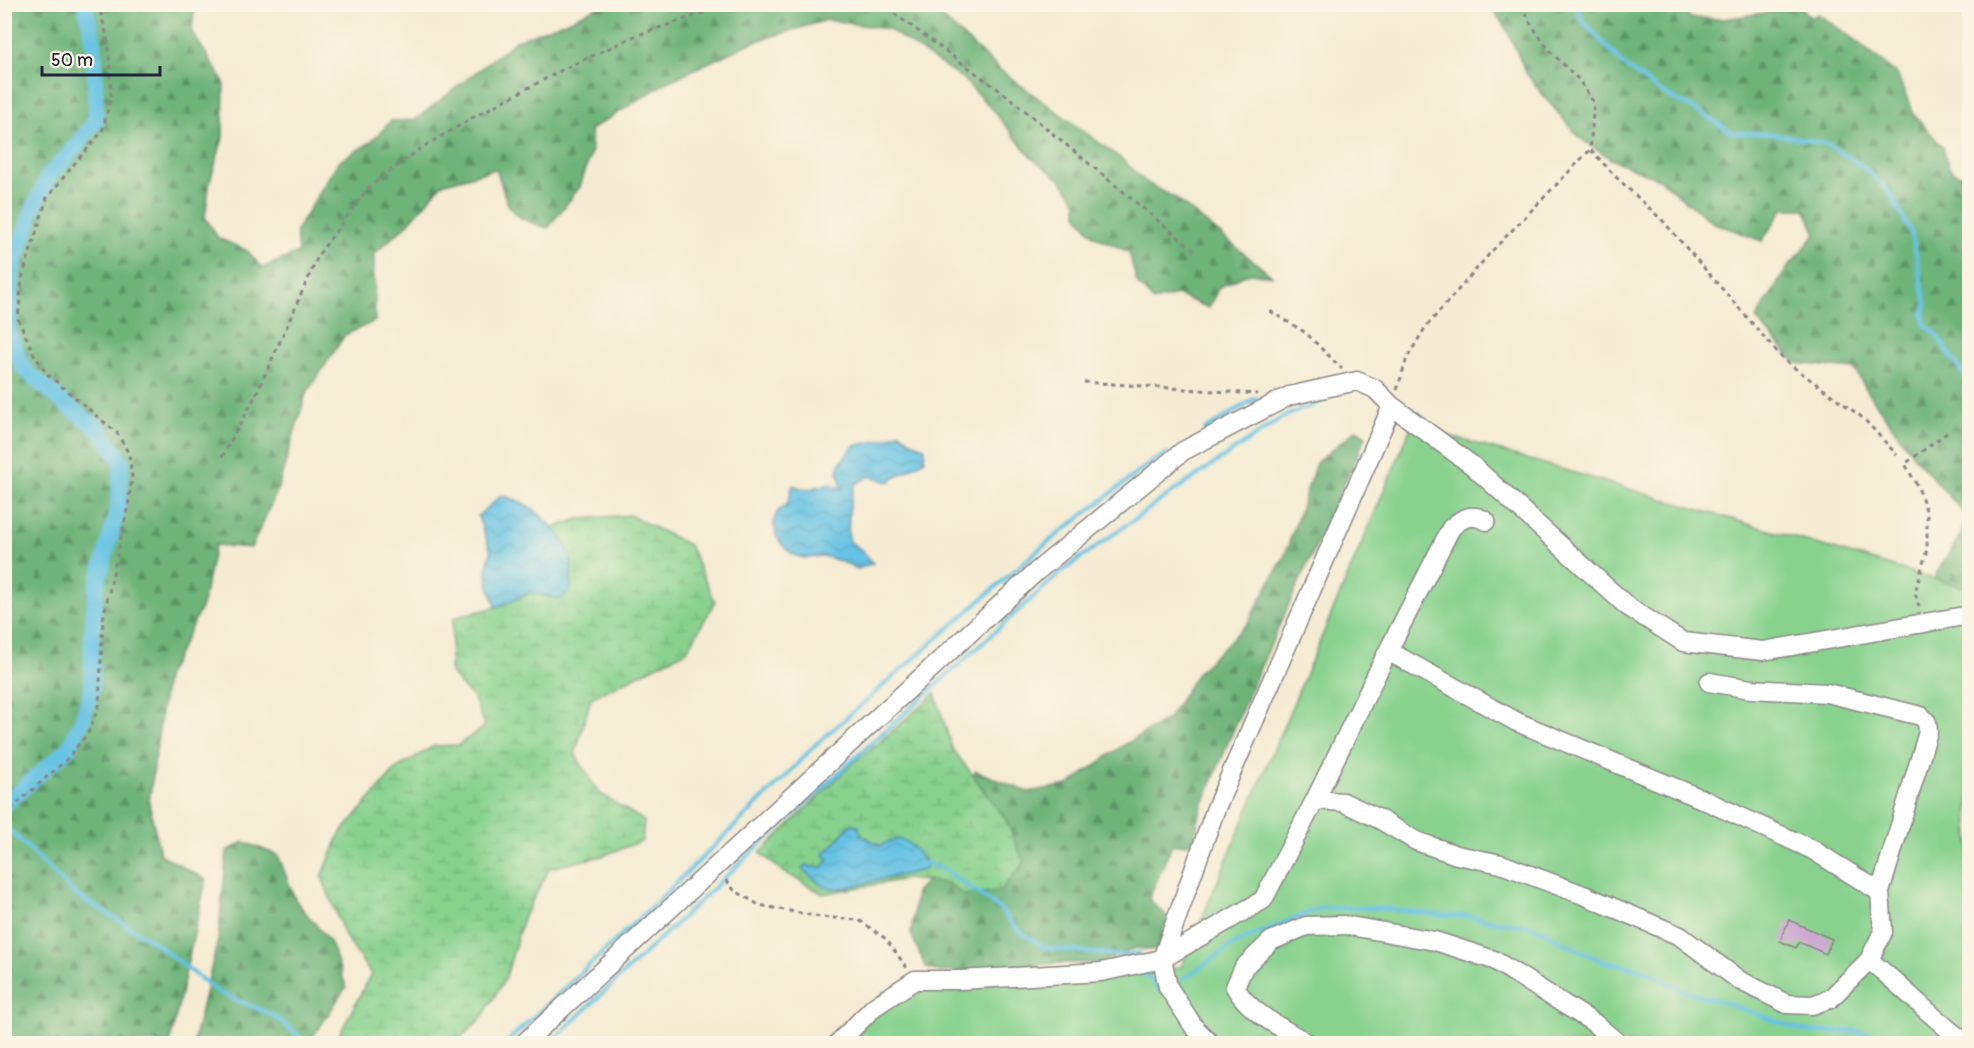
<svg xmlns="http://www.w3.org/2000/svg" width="1974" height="1048" viewBox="0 0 1974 1048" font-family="Pangolin,sans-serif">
<defs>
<pattern id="forest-firs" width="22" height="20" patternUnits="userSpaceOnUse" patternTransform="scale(1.5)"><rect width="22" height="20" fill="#6eb479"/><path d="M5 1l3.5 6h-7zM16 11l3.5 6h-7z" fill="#5a9264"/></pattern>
<pattern id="wetland-marsh" width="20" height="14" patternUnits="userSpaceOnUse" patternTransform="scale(1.5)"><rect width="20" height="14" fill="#88d28e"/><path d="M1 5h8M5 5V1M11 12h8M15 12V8" fill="none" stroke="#75b47b"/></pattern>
<pattern id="water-waves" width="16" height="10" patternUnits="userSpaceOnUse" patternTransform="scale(1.5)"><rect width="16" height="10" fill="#66c3e4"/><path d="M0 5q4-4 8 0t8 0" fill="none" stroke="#58a7c4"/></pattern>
</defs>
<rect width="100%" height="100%" fill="#fcf5e5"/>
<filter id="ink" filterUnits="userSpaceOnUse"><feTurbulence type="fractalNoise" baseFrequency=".0167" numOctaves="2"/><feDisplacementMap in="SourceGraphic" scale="12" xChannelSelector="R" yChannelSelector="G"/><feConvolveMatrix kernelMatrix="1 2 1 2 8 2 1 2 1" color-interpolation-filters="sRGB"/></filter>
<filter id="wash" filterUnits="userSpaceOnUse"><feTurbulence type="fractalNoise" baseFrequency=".008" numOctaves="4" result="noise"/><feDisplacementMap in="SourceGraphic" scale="24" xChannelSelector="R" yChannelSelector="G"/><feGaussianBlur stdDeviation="1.35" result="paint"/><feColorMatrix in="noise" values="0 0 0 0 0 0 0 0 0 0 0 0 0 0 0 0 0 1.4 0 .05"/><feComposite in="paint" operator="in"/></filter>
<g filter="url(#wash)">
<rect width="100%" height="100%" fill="#f5ebd2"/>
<path fill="url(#forest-firs)" stroke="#486b5a" stroke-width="1.5" d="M927,4l72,65 124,91 24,23 28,15 97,78 -22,-3 -31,14 -10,21 -32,-13 -24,6 -16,-18 -8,-31 -35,-16 -17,-21v-13l-15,-21 -31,-24 -38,-47 -30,-31 -75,-50 -61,-9 -74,22 -86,40 -77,48 2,21 -12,36 -32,41c-44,-12 -38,-20 -52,-59l-54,15 -35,41 -33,29 1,67 -30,14 -39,59 -30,100 -25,54 -36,-3 -13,61 -36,72 -17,125 11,51 46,26 -36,163h-165v-1038h190l-3,27 32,50 -1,56 -13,43 -5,36 13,21 30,13 14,17 36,-15 -2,-22 42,-69 33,-20 20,-21 24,-1 102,-80 53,-20 32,-15z
M1490,5h193l7,13 34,1 78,-12 9,11 7,-4 37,26 42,34 17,41 29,32 6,22 20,11v441l-42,-23 10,-26 23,-36 6,-21 -50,-56 -46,-64 -16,-26 -58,-6 -40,-44 30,-49 30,-36 -11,-25h-22l-21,32 -50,-19 -53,-43 -48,-20 -30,-20 -35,-40 -20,-26 -18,-41z
M1356,430l10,6 -115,252 -49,118 -9,37 -21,2 -23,54 19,18 -10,34 -22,-3 -37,15h-42l-67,8 -50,1 -14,-4 -15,-34 5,-42 40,-41 -3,-43 23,-37 52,21 40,-7 53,-38 47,-28 29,-46 50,-49 38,-69 31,-92z
M244,842l34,13 18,46 35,42 15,44 -28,43 -13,13h-112l25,-103 9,-89z"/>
<path fill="url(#wetland-marsh)" stroke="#557a64" stroke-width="1.5" d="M629,515l60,30 26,57 -28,49 -96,47 -16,56 24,39 45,28 -2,20 -40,15 -52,12 -27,50 -17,59 -25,42 -26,24h-120l36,-69 -26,-38 -23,-59 18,-43 57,-66 37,-22 24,-1 27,-19 -11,-27 -24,-26 3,-55 43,-11 34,-14 31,6c14,-32 15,-44 -9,-71l27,-9z
M935,693l17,55 53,70 19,45 -24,28 -37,4 -15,-12 -42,-4 -83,15 -41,-23 -22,-18 94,-91 20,-15z"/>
<path fill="#88d28e" stroke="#557a64" stroke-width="1.5" d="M1412,425l557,164v454l-1131,1 46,-53 297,-24z"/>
<path fill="url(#water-waves)" stroke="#447290" stroke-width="1.5" d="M900,432l9,8 16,8v12l-37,22 -18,-6 -15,8c-6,19 -8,37 -6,57l14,10 10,12 -15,6c-12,-6 -23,-11 -36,-13 -5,0 -10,2 -15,2 -17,0 -33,-18 -33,-35 1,-10 4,-13 13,-18l6,-20c14,7 22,3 36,-2l13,6 -4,-17 2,-9 14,-17 35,-8z
M501,496c28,3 60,33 69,60 3,11 1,22 1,33l-10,10 -31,-6 -34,14c-7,-22 -13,-32 -5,-55l-13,-36z
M851,824l7,1 3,10 20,11c23,-16 31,0 45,17l-2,7 -85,19 -15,-2 -22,-18 4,-5 5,3h12l6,-8 -6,-5c6,-4 24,-24 28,-30z"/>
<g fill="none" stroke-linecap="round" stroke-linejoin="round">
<path stroke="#66c3e4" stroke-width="4.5" d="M1576,4l7,17 43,46 36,26 31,15 40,25 42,1 53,10 35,22 28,28 21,41 14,69 -3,11 2,9 12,11 33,49
M1205,430l51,-32
M12,832l63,62 79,48 64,50 57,24 33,28
M926,863l19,7 54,38 20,23 27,17 79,8 14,-3
M1144,972l17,20
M1183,979l54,-37 83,-34h58l70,8h20l29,6 31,3 20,8 15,10 40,18 44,10 27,15 29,11 14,3 84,30 18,2 36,-1 84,13
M505,1044l158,-148 123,-120 27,-29 225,-197 111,-86 18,-11
M549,1044l211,-200 301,-272 103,-74 119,-81 43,-17"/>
<path stroke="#66c3e4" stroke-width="16" d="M4,805l64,-56 14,-28 10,-33v-57l4,-42 22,-80 4,-47 -22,-32 -34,-25 -42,-36 -16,-37 5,-64 19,-56 15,-34 31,-34 18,-24 -2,-77 -9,-39"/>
</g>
<g id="blocks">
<path fill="#caa5d1" d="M1789,920l43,19 -6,15 -27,-12 -3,6 -16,-7z"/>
</g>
</g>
<g filter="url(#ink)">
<use href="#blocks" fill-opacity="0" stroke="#8c8686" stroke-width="1.5"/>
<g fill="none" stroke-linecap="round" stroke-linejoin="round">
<g stroke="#8c8686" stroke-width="21">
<path id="minor" d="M1388,651l63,-123c12,-11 21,-15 35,-7
M1709,682l42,7 76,4 94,23 6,6 1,10 -48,160
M1869,960c33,26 60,55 94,81l6,3
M523,1044l514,-473 146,-120 106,-55 68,-15 18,8 17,17
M837,1044l37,-37 41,-27h45l141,-8 61,-13 101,-59 52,-100 73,-149 129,71 185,77 111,51 67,42 3,40 -14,28 -39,39 -18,6 -25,-1 -48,-24 -59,-44 -94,-40 -85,-32 -44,-9 -41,-14 -37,-22 -36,-17 -28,-2
M1211,1044l-17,-17 -26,-40 -6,-28 54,-151 176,-402 81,60 154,140 56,36 80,9 207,-36
M1309,1044c-26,-16 -59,-30 -74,-57l9,-20 27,-26 35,-15 38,-1 91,16 59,19 100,63 25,21"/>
</g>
<path stroke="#8c8686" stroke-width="3" stroke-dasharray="4.5 4.5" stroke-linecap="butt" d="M879,4l6,3 121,88 189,156
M1591,150l26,28 46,43 122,140 78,57 34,37
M1270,311l36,22 36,36
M1084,382l173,12
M1397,390l10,-32 18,-30 67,-77 98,-101 4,-47 -15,-23 -30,-30 -18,-26 -10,-20
M222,457l34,-62 63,-141 48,-65 54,-41 58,-34 83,-44 73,-34 94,-32
M1919,607l-4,-14 12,-44v-36l-9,-26 -13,-23 43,-32
M4,815l61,-54 23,-28 11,-28 4,-86 25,-113 4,-30 -3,-22 -12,-21 -71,-60 -12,-19 -16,-35 4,-41 25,-80 28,-35 27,-31 9,-35 -1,-31 -3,-30 -9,-32
M726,880l8,10 25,15 61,12 39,3 27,19 21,29
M4,1032l12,12"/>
<use href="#minor" stroke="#fff" stroke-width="18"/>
</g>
</g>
<rect width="1974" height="1048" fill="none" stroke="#fcf5e5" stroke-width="24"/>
<path d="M42 66v9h118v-9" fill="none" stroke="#22223b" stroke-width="3"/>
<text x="51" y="66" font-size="18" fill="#22223b" stroke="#fcf5e5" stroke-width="4.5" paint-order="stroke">50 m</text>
</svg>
